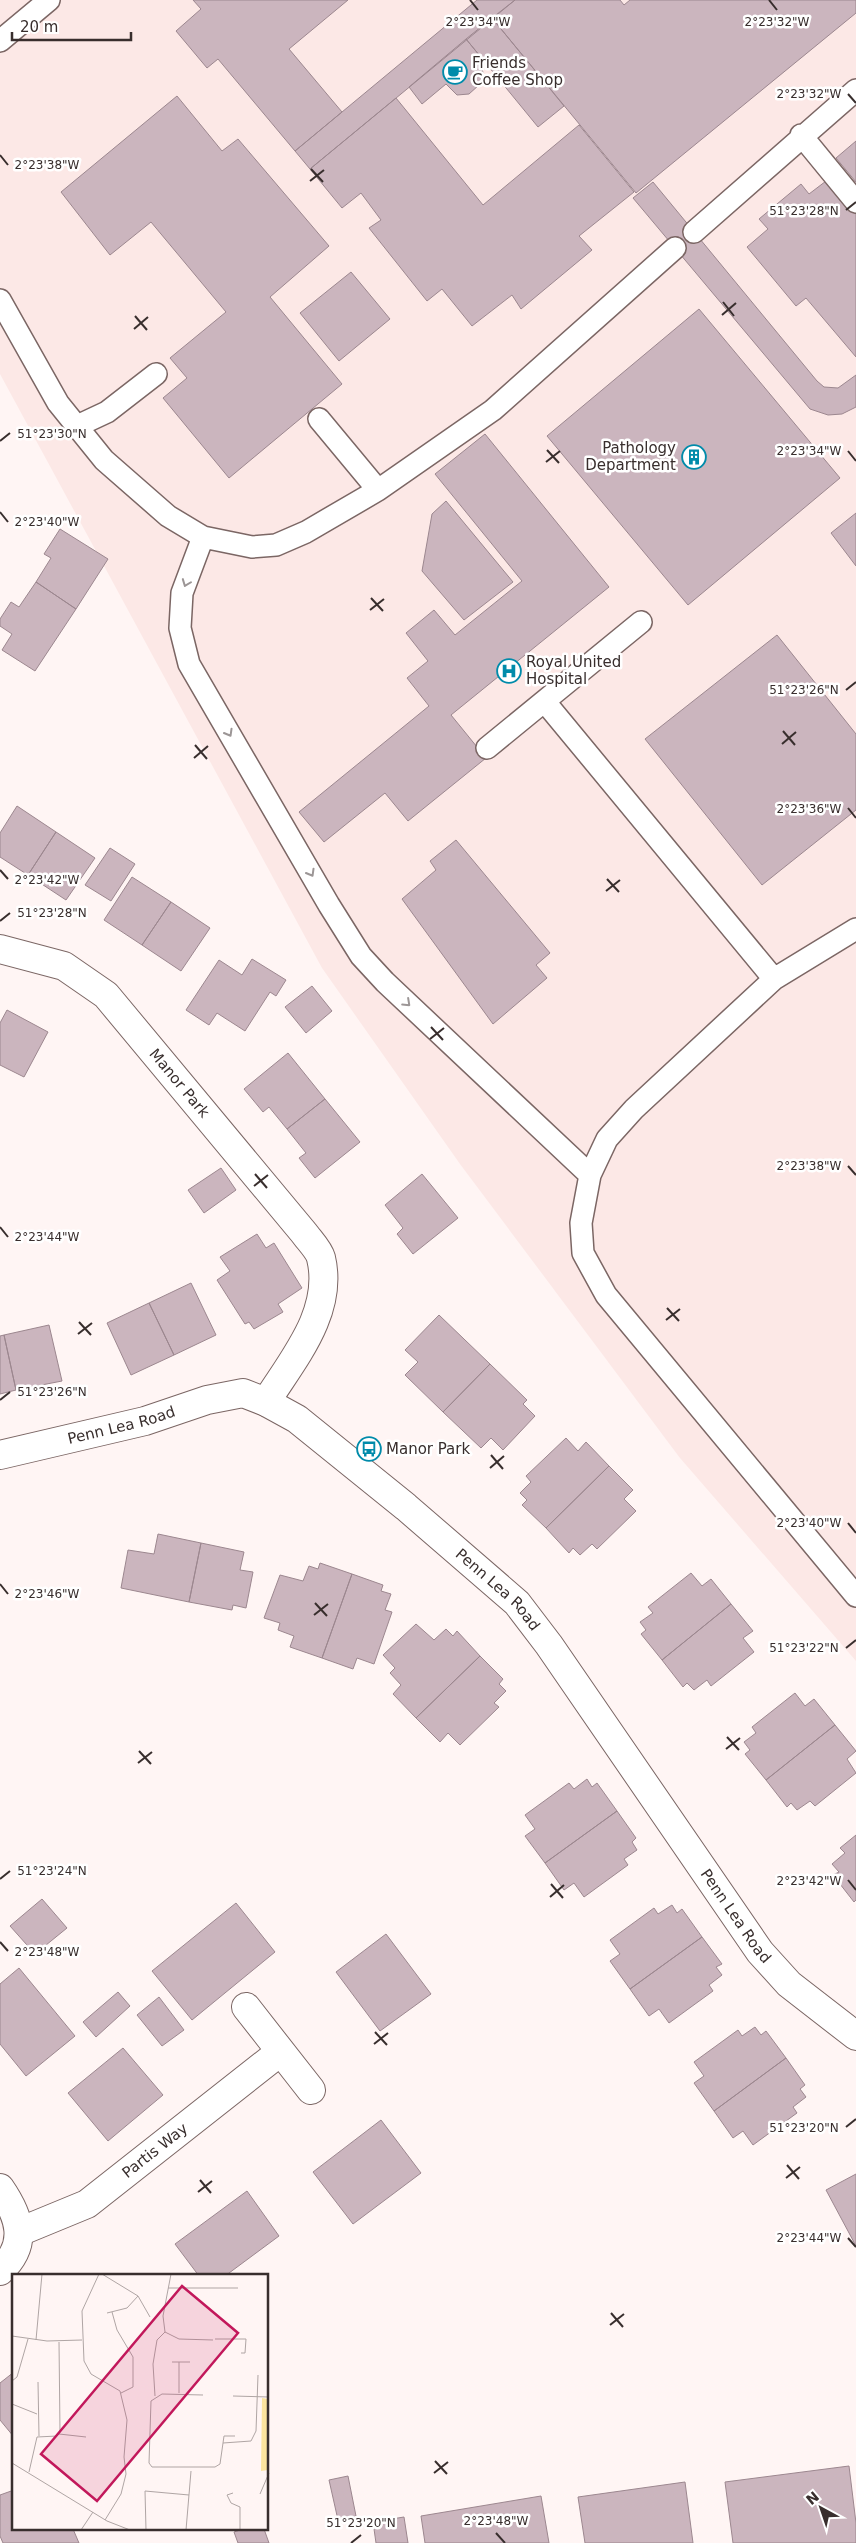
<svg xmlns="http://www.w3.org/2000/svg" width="856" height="2543" viewBox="0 0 856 2543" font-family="'DejaVu Sans',sans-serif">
<rect width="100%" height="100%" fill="#fff5f4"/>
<path fill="#fce8e6" d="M0,0h856v1661l-176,-203 -220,-294 -138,-196 -322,-594z"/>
<path fill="#cbb5be" stroke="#9c878f" d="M193,0h155l-59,49 53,63 -47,39 -77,-92 -11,9 -31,-37 25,-22z
M477,0h38l-205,169 -15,-18z
M515,0h105l4,5 6,-5h226v13l-220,180 -144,-175z
M492,18l72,88 -26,21 -72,-88z
M466,39l14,17 -4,5 6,8 2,7 -5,9 -10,9 -12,1 -11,-11 -24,20 -13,-17z
M177,96l45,55 16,-12 91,107 -59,51 72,87 -113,94 -66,-80 24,-20 -17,-20 56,-46 -75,-90 -41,33 -49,-63z
M396,98l87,107 96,-80 55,67 -55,44 13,14 -71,59 -9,-14 -40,31 -30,-37 -15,12 -58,-73 12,-8 -20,-27 -19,15 -32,-39z
M856,141v41l-20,-24z
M830,178l26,32v147l-50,-59 -10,8 -49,-59 21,-18 -9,-10 42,-35 8,10z
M653,182l164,199 7,6 14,1 18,-13v32l-14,7 -14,1 -18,-6 -177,-211z
M351,272l39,47 -51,42 -39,-48z
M699,309l141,169 -152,127 -141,-169z
M485,434l124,153 -158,128 35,43 -78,63 -23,-28 -61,49 -25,-30 130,-106 -22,-28 21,-17 -22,-28 28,-23 21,25 67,-54 -87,-107z
M446,501l67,81 -49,38 -42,-49 10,-57z
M856,513v53l-25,-33z
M60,529l48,30 -32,50 -40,-27 15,-24 -7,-4z
M36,582l40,27 -41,62 -33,-21 10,-16 -12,-8v-7l11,-17 8,5z
M777,635l79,99v76l-94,75 -117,-146z
M17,806l39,26 -28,43 -28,-18v-24z
M56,832l39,26 -29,42 -38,-25z
M456,840l94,113 -14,12 11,13 -54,46 -91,-125 34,-29 -6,-9z
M110,848l25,16 -24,37 -26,-16z
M132,877l39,25 -29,43 -38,-25z
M171,902l39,26 -29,43 -39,-26z
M252,959l34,21 -10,16 -6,-4 -25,39 -28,-18 -8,12 -23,-15 33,-50 23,15z
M312,986l20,25 -26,22 -21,-26z
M7,1010l41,22 -24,45 -24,-12v-42z
M288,1053l37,46 -38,30 -18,-22 -6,5 -19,-23z
M325,1099l35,43 -45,36 -16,-20 7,-5 -19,-24z
M221,1168l15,22 -32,23 -16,-23z
M422,1174l36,44 -45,36 -16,-20 6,-6 -18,-23z
M257,1234l9,14 8,-5 28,45 -24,16 5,8 -29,17 -5,-7 -4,2 -28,-44 13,-9 -10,-14z
M191,1283l25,52 -42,20 -25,-52z
M149,1303l25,52 -43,20 -24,-52z
M439,1315l51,49 -47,48 -38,-37 13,-13 -13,-12z
M49,1325l13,56 -46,9 -12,-55z
M4,1335l12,55 -16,4v-58z
M490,1364l37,36 -4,4 12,12 -32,34 -12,-12 -10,10 -38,-36z
M566,1438l12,13 8,-9 23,24 -63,62 -24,-23 5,-5 -7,-7 11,-11 -5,-6z
M609,1466l24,24 -9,9 12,12 -39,38 -5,-5 -12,11 -7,-7 -4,5 -23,-25z
M158,1534l43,9 -12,59 -68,-14 7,-38 26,4z
M201,1543l43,9 -4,18 13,2 -7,36 -13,-3 -1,5 -43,-8z
M320,1563l32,11 -30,84 -32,-11 4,-11 -16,-6 2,-7 -16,-5 16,-43 23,6 6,-15 9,3z
M691,1573l11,13 9,-7 20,25 -69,56 -21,-26 5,-4 -6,-8 13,-9 -5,-6z
M352,1574l31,11 -2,6 10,3 -6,16 7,2 -18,52 -17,-6 -4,11 -31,-11z
M731,1604l22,27 -10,7 11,14 -43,34 -4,-6 -13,10 -7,-7 -4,4 -21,-27z
M416,1624l18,16 12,-11 7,7 4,-5 23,25 -64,62 -23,-24 8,-9 -11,-12 5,-5 -12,-13z
M480,1656l23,23 -4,5 7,7 -12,12 5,4 -39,38 -12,-12 -8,9 -24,-24z
M795,1693l10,13 9,-7 21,26 -69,55 -21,-26 5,-4 -6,-8 12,-9 -4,-6z
M835,1725l21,26 -9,8 9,14 -41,33 -5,-5 -13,9 -6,-7 -4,4 -21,-27z
M587,1779l5,8 5,-4 20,28 -72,52 -20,-27 10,-7 -10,-14 44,-32 5,6z
M617,1811l19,27 -4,4 5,8 -13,9 4,6 -44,32 -10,-14 -10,7 -19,-27z
M856,1835v65l-2,2 -21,-27 6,-3 -7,-8 13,-11 -5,-5z
M42,1899l25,29 -32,26 -25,-28z
M236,1903l39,49 -83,68 -40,-49z
M672,1905l5,8 5,-4 20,28 -72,52 -20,-28 10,-7 -10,-14 44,-32 4,6z
M386,1934l45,60 -51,37 -44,-59z
M702,1937l20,27 -6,3 6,8 -13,10 4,6 -44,32 -10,-14 -10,7 -19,-27z
M19,1968l56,68 -49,40 -26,-32v-60z
M118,1992l12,14 -34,31 -13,-15z
M159,1997l25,33 -22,16 -25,-31z
M755,2027l6,8 5,-4 20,27 -72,53 -20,-28 10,-7 -10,-14 44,-32 4,6z
M123,2048l40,47 -55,46 -40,-48z
M786,2058l19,27 -5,4 6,8 -13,10 4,6 -44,32 -10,-14 -10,7 -19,-27z
M381,2120l40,53 -68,51 -40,-52z
M856,2174v72l-30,-56z
M247,2191l32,45 -54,40h-26l-24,-32z
M14,2372v65l-14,-17v-37z
M849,2466l7,57v20h-123l-8,-61z
M348,2476l8,40 -18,4 -9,-40z
M685,2482l8,61h-108l-7,-46z
M14,2490v39h59l6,14h-76l-3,-7v-41z
M541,2496l8,47h-124l-4,-27z
M404,2517l4,26h-32l-3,-21z
M243,2529h21l5,14h-31l-4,-11z"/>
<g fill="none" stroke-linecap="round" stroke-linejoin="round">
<g stroke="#7b6664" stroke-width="24">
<path id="service" d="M0,41l49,-41
M801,135l55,67
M694,232l162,-142
M0,300l58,103 46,57 64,56 35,21 49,10 24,-2 30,-13 72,-42 115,-80 182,-162
M319,419l59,71
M75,427l32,-15 49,-38
M203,537l-21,56 -2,35 9,36 140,241 32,51 24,26 205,193
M545,702l229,277
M487,748l154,-126
M856,929l-82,50 -140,130 -27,30 -17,36 -9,48 2,30 23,42 250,301"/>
</g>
<g stroke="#7b6664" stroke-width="30">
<g id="minor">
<path id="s1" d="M0,949l64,17 42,29 198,238c5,7 15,17 17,25 13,54 -28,101 -55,144"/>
<path id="s2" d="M0,1455l145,-34 62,-21 36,-7 23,9 31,17 109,88 111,96 32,42 211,307 29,32 67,52"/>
<path d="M246,2007l65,83"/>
<path d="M0,2188c20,29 29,56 0,83"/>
<path id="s3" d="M19,2232l68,-28 193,-152"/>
</g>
</g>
<use href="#service" stroke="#fff" stroke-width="21"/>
<use href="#minor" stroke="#fff" stroke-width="28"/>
</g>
<defs><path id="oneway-chevron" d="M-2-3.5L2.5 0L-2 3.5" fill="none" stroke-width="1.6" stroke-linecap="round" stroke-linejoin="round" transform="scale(1.25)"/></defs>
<g stroke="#9c9696">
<use href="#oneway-chevron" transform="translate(186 583) rotate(111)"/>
<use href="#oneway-chevron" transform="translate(229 733) rotate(60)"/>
<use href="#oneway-chevron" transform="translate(311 873) rotate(60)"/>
<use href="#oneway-chevron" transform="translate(407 1003) rotate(43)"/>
</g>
<path fill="none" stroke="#382e2d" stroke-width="2" d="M470,0l8,10M769,0l8,10M848,94l8,9M0,155l8,10M311,169l12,13M310,181l14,-11M846,210l10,-8M723,302l11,14M722,315l14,-12M135,316l12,14M134,329l14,-12M0,441l10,-8M547,450l12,13M848,451l8,10M546,462l14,-11M0,512l8,10M371,598l12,13M370,610l14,-11M846,690l10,-8M783,731l12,14M782,744l14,-12M195,745l12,14M194,758l14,-12M848,808l8,10M0,870l8,9M607,879l12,13M606,891l14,-11M0,921l10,-8M431,1027l12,13M430,1039l14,-11M848,1166l8,9M255,1174l12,14M254,1186l14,-11M0,1227l8,10M667,1308l12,13M666,1320l14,-11M79,1322l12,13M78,1334l14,-11M0,1400l10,-8M491,1455l12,14M490,1468l14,-12M848,1523l8,10M0,1584l8,10M315,1603l12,13M314,1615l14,-11M846,1648l10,-8M727,1737l12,13M726,1749l14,-11M139,1751l12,13M138,1763l14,-11M0,1879l10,-8M848,1880l8,10M551,1884l12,14M550,1897l14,-12M0,1942l8,9M375,2032l12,13M374,2044l14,-11M846,2127l10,-8M787,2165l12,14M786,2178l14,-11M200,2180l11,13M198,2192l14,-11M848,2238l8,9M611,2313l12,14M610,2325l14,-11M435,2461l12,13M434,2473l14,-11M496,2533l9,10M351,2543l10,-8"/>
<defs>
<g id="cafe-ring" transform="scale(1.25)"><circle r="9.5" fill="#fff" stroke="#008baa" stroke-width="1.5"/><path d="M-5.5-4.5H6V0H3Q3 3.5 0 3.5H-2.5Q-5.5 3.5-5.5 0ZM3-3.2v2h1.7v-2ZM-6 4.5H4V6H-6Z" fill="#008baa"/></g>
<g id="building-ring" transform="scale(1.25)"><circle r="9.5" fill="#fff" stroke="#008baa" stroke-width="1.5"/><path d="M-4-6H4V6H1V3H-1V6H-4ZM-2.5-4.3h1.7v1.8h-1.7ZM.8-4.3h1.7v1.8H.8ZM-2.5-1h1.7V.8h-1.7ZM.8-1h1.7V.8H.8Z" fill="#008baa"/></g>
<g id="hospital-ring" transform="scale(1.25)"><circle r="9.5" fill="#fff" stroke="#008baa" stroke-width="1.5"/><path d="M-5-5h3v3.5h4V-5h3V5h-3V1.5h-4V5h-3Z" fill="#008baa"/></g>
<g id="bus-ring" transform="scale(1.25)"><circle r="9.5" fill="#fff" stroke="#008baa" stroke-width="1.5"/><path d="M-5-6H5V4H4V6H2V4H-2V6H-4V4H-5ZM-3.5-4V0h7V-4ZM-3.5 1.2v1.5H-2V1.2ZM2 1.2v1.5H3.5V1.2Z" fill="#008baa"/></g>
</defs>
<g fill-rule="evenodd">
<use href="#cafe-ring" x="455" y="72"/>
<use href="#building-ring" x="694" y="457"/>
<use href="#hospital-ring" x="509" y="671"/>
<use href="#bus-ring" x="369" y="1449"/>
</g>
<g text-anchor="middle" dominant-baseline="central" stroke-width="5" stroke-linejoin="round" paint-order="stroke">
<g font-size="15" fill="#382e2d" stroke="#fff" text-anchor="start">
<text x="472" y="63">Friends<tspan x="472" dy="17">Coffee Shop</tspan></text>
<text x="676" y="448" text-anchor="end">Pathology<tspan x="676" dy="17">Department</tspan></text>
<text x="526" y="662">Royal United<tspan x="526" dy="17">Hospital</tspan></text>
<text x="386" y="1449">Manor Park</text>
</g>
<g font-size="15" fill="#382e2d" stroke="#fff">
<text stroke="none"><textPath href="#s1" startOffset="232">Manor Park</textPath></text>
<text stroke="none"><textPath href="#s2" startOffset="125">Penn Lea Road</textPath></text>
<text stroke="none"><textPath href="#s2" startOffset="575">Penn Lea Road</textPath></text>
<text stroke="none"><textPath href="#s2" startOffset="980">Penn Lea Road</textPath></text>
<text stroke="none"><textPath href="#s3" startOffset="160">Partis Way</textPath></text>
</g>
</g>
<g transform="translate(12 2274)">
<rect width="256" height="256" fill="#fff5f4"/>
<path d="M250,124l6,1v71l-7,1z" fill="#fce49e"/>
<path fill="none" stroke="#afa5a4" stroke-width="1" d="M87,0l-17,37 2,50 7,13 29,17 7,29 -3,37 2,17 -5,20 -16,26M90,0l36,22M159,0l-8,42 2,16 14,7 34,1M156,14h70M100,38l5,18 16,27v30l-12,6M95,39l20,-5 11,-12 12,21M0,62l35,5 35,-1M203,65h31l-1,14h-4M24,66l6,-66M160,88h18M0,107l5,-4 11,-38M26,108l1,54M167,119v-31M191,121l-41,-1 -11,7 -2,62 3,4h63l5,-3 3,-21 28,-2 5,-10 2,-56M143,122l-2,-32 4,-24 8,-8M221,122l36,1M0,130l25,10M47,160l27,3M211,169l1,-7h11M0,189l95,58 23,9M17,198l8,-35 20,-1 3,-4 -1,-90M221,219l-6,2 4,8 9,4v23M248,220l9,-21M69,256l12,-18M134,256l-1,-39 44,4M174,256l5,-59"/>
<path fill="#c2185b" fill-opacity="0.15" stroke="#c2185b" stroke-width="2.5" d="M170,12l56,47 -141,168 -56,-47z"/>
<rect width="256" height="256" fill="none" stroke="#382e2d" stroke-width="2.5"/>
</g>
<g font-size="12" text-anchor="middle" fill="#382e2d" stroke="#fff" stroke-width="5" stroke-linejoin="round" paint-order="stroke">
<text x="478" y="26">2°23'34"W</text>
<text x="777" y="26">2°23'32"W</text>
<text x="809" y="98">2°23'32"W</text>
<text x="47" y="169">2°23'38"W</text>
<text x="804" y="215">51°23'28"N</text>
<text x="52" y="438">51°23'30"N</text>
<text x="809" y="455">2°23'34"W</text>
<text x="47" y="526">2°23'40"W</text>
<text x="804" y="694">51°23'26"N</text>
<text x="809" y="813">2°23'36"W</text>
<text x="47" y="884">2°23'42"W</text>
<text x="52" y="917">51°23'28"N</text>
<text x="809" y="1170">2°23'38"W</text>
<text x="47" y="1241">2°23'44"W</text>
<text x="52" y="1396">51°23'26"N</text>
<text x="809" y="1527">2°23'40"W</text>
<text x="47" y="1598">2°23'46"W</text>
<text x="804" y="1652">51°23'22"N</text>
<text x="52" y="1875">51°23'24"N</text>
<text x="809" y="1885">2°23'42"W</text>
<text x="47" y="1956">2°23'48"W</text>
<text x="804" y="2132">51°23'20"N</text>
<text x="809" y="2242">2°23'44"W</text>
<text x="496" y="2525">2°23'48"W</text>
<text x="361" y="2527">51°23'20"N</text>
</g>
<g transform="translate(821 2508) rotate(320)" stroke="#ffffff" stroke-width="4" paint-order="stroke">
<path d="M0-4L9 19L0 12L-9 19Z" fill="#382e2d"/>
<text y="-8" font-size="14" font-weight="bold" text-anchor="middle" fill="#382e2d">N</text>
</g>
<path d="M12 32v8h119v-8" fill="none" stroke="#382e2d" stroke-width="2.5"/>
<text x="20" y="32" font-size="15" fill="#382e2d" stroke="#ffffff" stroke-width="4" paint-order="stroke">20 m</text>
</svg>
